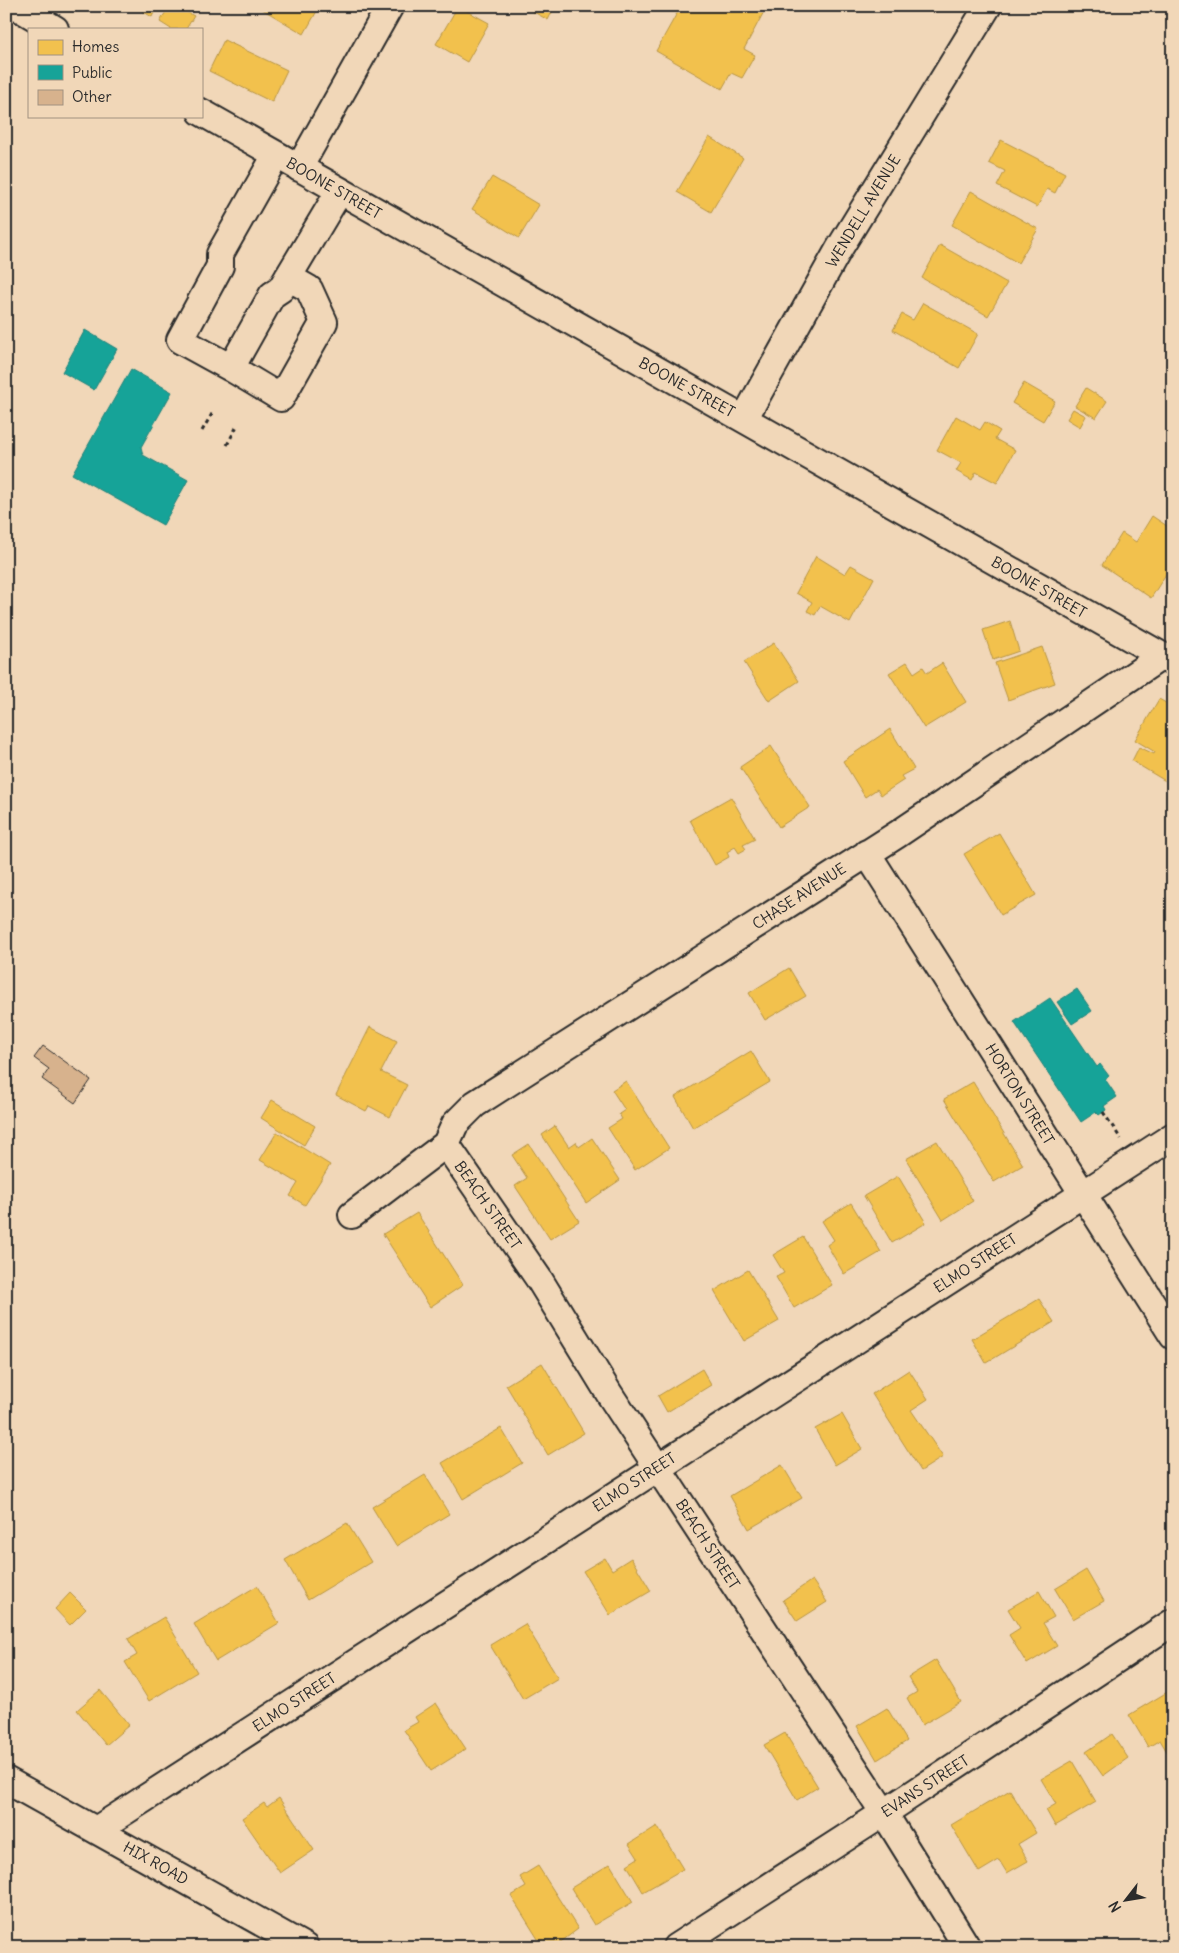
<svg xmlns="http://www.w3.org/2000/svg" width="1179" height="1953" viewBox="0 0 1179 1953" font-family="Delius,sans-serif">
<rect width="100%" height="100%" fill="#f1d7b8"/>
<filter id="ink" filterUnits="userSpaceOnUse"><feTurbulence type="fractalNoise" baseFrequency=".02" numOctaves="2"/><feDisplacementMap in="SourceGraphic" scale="10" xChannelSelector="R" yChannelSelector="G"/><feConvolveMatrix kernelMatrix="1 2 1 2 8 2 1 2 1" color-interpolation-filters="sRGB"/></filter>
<g filter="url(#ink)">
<path fill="#f2c14e" stroke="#b69444" d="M140,6h17l-5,11 -13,-8z
M169,6h7l18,10 -8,13h-15l-11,-7z
M257,6h56l-1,2 5,3 -13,23z
M458,6l31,17 -22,39 -31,-18z
M523,6h32l-7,14z
M681,6h86l-23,43 11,6 -13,23 -11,-5 -9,16 -66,-38z
M224,40l63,30 -15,32 -63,-31z
M709,137l34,21 -32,54 -34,-20z
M1001,140l64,33 -10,20 -8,-4 -10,18 -40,-21 8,-15 -16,-8z
M492,177l47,28 -20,33 -47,-29z
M971,191l67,38 -20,34 -66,-38z
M940,245l67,38 -19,33 -66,-38z
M923,303l55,31 -19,34 -66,-38 9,-16 11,6z
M1024,383l31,18 -12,20 -31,-18z
M1086,388l21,13 -11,17 -21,-12z
M1073,409l13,7 -6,11 -13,-8z
M956,416l24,14 5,-8 15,9 -5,8 20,11 -18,33 -21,-11 -4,8 -16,-9 5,-8 -24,-13z
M1152,516l21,14v37l-2,-1 -20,32 -49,-33 20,-32 14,9z
M816,556l29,18 6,-9 23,13 -24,45 -30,-17 -5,9 -8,-4 5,-9 -16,-9z
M1010,621l9,30 -26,9 -10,-30z
M774,643l25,38 -30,20 -25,-39z
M1042,647l13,36 -47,17 -13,-37z
M907,662l7,11 9,-6 4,6 15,-10 24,39 -42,26 -35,-55z
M1159,699l14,8v66l-6,9 -35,-21 7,-14 15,7 1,-2 -20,-12z
M890,729l24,40 -13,7 3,4 -23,15 -4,-6 -12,8 -22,-36z
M771,746l39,61 -31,20 -39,-60z
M731,797l24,42 -12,6 3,4 -7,4 -4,-6 -8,5 2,5 -14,8 -25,-45z
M999,833l37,62 -35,20 -37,-61z
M789,968l17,28 -41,24 -16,-27z
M370,1027l27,14 -16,31 26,13 -17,32 -21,-11 -3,5 -30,-16z
M751,1051l19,31 -77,46 -18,-31z
M626,1081l43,67 -34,22 -27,-42 14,-9 -3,-5 6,-4 -13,-20z
M973,1082l50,83 -29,17 -50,-83z
M272,1100l43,26 -11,19 -43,-27z
M555,1126l14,21 7,-5 3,5 13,-9 28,42 -34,23 -44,-68z
M277,1132l53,33 -25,40 -15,-9 8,-13 -38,-23z
M937,1141l36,60 -30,19 -37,-61z
M529,1144l50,77 -29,18 -35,-53 12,-8 -15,-23z
M898,1176l28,47 -34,20 -28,-47z
M851,1203l30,49 -37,22 -17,-29 7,-5 -12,-19z
M417,1213l46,72 -33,22 -47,-73z
M803,1237l29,48 -38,23 -18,-31 8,-4 -11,-18z
M748,1270l31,51 -35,20 -30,-50z
M1039,1299l15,23 -68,41 -14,-24z
M542,1363l42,70 -36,22 -42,-70z
M702,1369l9,16 -44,27 -9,-16z
M909,1370l19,29 -17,11 32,47 -22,14 -49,-77z
M842,1414l20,35 -27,16 -20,-36z
M501,1428l21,35 -59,36 -21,-36z
M782,1465l20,33 -53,31 -19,-33z
M425,1475l24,39 -53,32 -24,-39z
M347,1523l24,39 -63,38 -23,-40z
M605,1558l7,12 19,-12 20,33 -41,24 -27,-44z
M1086,1570l18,31 -31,18 -18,-30z
M812,1580l15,22 -30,19 -14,-21z
M257,1586l22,37 -63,38 -22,-37z
M1039,1591l15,26 -11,6 14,23 -30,18 -18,-29 11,-7 -12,-19z
M70,1593l16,16 -16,16 -15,-16z
M164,1617l33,55 -48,29 -24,-39 12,-7 -9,-16z
M525,1624l33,54 -35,21 -33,-54z
M936,1660l25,42 -39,23 -15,-27 10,-6 -9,-15z
M100,1690l29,35 -23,20 -29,-35z
M1169,1691l4,6v55l-4,3 -9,-15 -12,7 -19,-32z
M436,1703l30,46 -35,22 -27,-41 14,-8 -3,-5z
M887,1708l20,33 -30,19 -20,-34z
M785,1733l33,54 -21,13 -33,-55z
M1112,1734l16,24 -25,18 -17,-24z
M1072,1761l24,41 -41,24 -9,-16 10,-6 -15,-25z
M1010,1790l26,43 -18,11 10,17 -21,12 -8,-13 -20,12 -28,-47z
M279,1798l35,52 -34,23 -38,-55 22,-15 3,4z
M657,1826l26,43 -40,23 -16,-27 11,-7 -9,-14z
M610,1864l23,38 -39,23 -23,-37z
M538,1866l40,63 -24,18h-11l-32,-51 15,-9 -6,-10z"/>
<path fill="#17a398" stroke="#1d7f77" d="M85,330l32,19 -23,41 -32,-18z
M131,369l41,23 -31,55 2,8 45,25 -25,45 -91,-51z
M1077,989l15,22 -20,13 -15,-22z
M1050,998l47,69 3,-3 9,12 -4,3 12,18 -13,9 2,4 -7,5 -3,-3 -15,10 -67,-100z"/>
<path fill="#d7b28d" stroke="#2b2b2b" d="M43,1046l48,34 -16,23 -33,-24 7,-10 -15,-11z"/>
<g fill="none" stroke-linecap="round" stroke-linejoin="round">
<g stroke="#2b2b2b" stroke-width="30">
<path id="minor" d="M16,6l39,23
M201,112l972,550
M276,155l-56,99v12l-40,74 51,28 41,-73 9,-6 58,-97
M299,168l91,-162
M231,368l50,30 43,-76 -15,-33 -21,-12
M744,419l95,-170 149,-243
M867,853l306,483
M446,1144l93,135 71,116 274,418 83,134
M446,1144l9,-20 20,-20 423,-270 264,-178
M352,1215l94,-71
M6,1780l299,167
M96,1830l1077,-694
M676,1947l208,-134 289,-191"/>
</g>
<path stroke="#2b2b2b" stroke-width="3" stroke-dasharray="4 4" stroke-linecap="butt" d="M202,431l11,-19
M227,445l10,-19
M1103,1112l18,27"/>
<use href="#minor" stroke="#f1d7b8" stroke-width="26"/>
</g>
</g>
<g text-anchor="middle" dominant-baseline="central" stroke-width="5" stroke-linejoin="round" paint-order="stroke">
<g font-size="15" fill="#2b2b2b" stroke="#f1d7b8">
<text transform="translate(334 188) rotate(30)">BOONE STREET</text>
<text transform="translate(863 211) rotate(-59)">WENDELL AVENUE</text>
<text transform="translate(687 387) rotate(29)">BOONE STREET</text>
<text transform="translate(1039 587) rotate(30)">BOONE STREET</text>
<text transform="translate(799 896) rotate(-33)">CHASE AVENUE</text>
<text transform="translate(1020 1094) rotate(58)">HORTON STREET</text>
<text transform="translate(488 1205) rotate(55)">BEACH STREET</text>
<text transform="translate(975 1263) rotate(-33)">ELMO STREET</text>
<text transform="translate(634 1482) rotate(-33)">ELMO STREET</text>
<text transform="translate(708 1544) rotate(57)">BEACH STREET</text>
<text transform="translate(294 1702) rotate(-33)">ELMO STREET</text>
<text transform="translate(925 1786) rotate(-33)">EVANS STREET</text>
<text transform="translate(156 1863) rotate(29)">HIX ROAD</text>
</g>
</g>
<rect width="1179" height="1953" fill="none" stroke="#f1d7b8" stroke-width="25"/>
<rect x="12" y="12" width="1154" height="1928" fill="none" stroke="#2b2b2b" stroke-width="2" filter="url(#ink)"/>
<rect x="28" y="28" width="175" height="90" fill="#f1d7b8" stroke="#a29280"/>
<rect x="38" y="40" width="25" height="15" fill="#f2c14e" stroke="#a29280"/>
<text x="72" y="52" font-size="15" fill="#2b2b2b">Homes</text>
<rect x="38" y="65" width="25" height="15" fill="#17a398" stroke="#a29280"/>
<text x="72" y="78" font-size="15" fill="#2b2b2b">Public</text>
<rect x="38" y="90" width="25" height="15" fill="#d7b28d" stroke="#a29280"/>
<text x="72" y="102" font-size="15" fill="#2b2b2b">Other</text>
<g transform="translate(1126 1900) rotate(239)" stroke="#f1d7b8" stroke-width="4" paint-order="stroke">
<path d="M0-4L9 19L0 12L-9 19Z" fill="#2b2b2b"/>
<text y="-8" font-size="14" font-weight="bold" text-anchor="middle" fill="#2b2b2b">N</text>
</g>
</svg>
